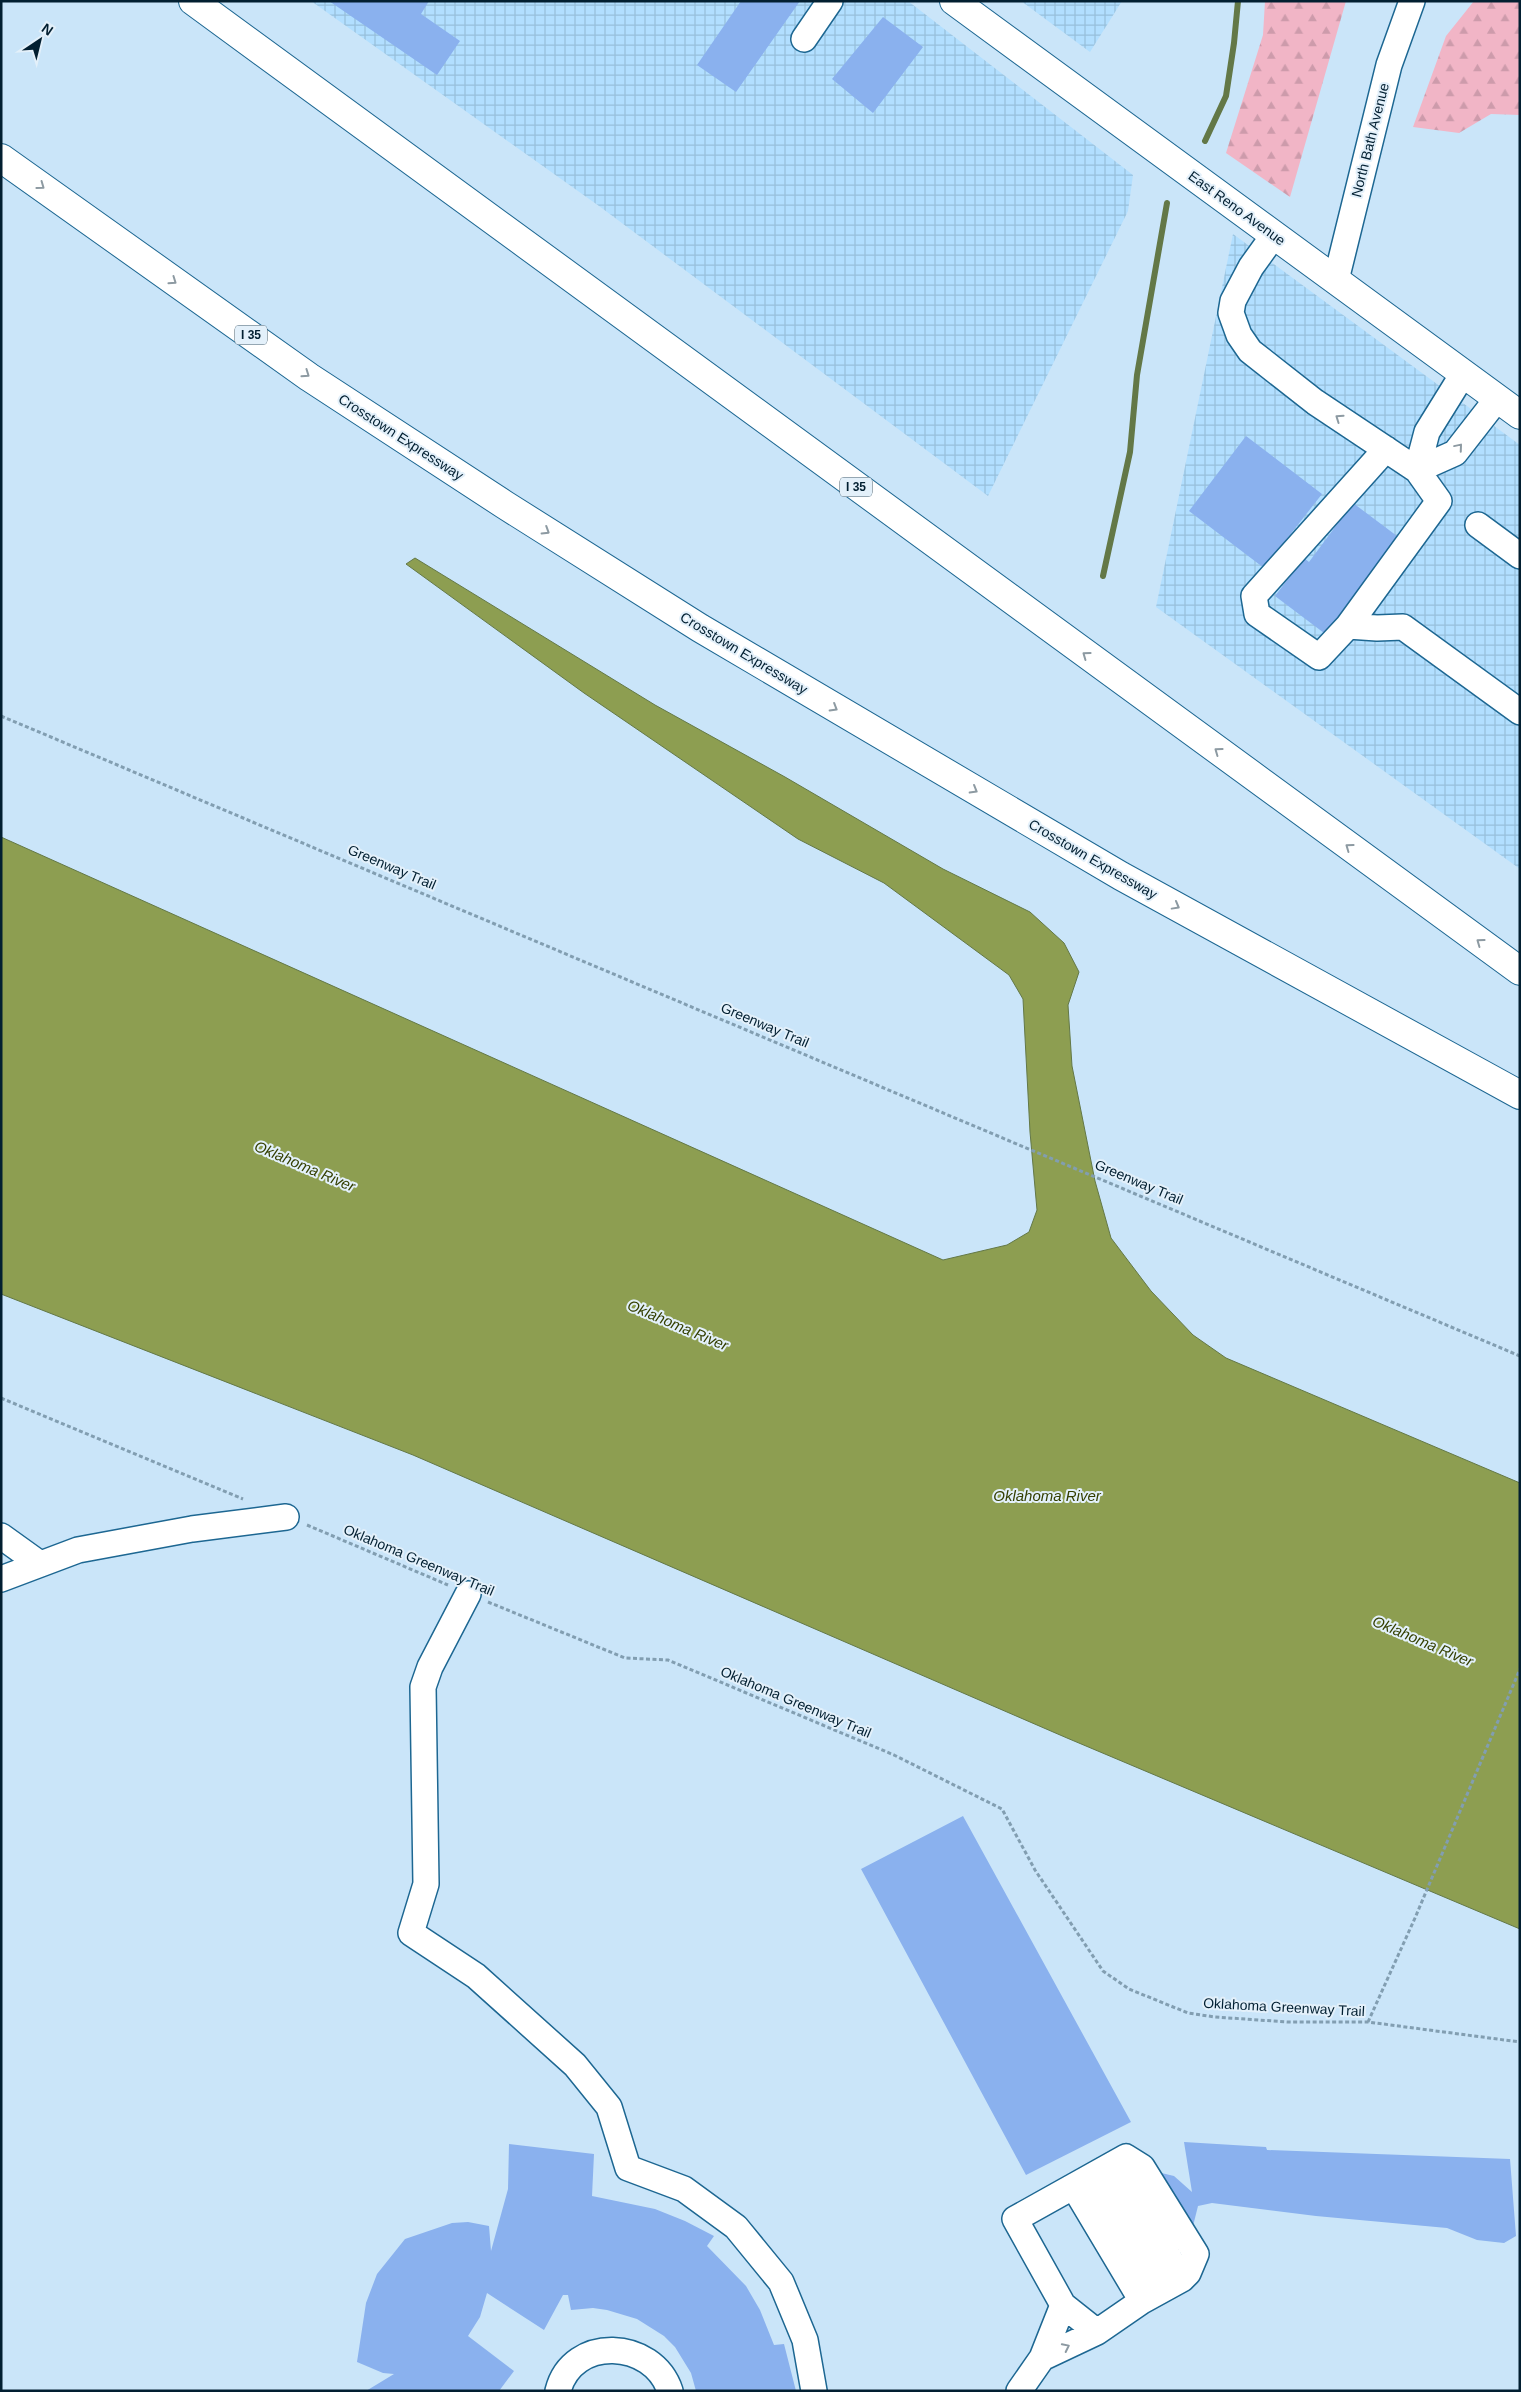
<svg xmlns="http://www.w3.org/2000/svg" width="1521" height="2392" viewBox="0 0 1521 2392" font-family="Helvetica,sans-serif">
<defs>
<pattern id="industrial-grid" width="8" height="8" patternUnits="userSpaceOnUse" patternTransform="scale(1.25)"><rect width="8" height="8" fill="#b2dfff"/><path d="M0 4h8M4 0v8" fill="none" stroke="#97bfdb"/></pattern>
<pattern id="forest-firs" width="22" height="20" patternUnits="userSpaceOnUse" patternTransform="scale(1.25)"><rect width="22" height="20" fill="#f1b5c6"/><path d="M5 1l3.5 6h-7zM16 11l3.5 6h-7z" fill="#cd9bab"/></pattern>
</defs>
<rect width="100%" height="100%" fill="#cae5f9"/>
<path fill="url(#industrial-grid)" d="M311,1h597l225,174 -5,36 -140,285 -389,-290z
M1021,1h101l-32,51z
M1233,234l287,211v424l-364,-262z"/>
<path fill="url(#forest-firs)" d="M1265,1h81l-56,196 -64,-44 37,-118z
M1474,1h46v114l-29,-1 -32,19 -46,-6 33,-91z"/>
<path fill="#8d9e51" stroke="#637847" d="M415,558l240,147 130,72 158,92 87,43 34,31 15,29 -11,33 4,61 23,115 16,57 40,53 42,44 33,23 294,125v446l-453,-191 -654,-283 -412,-161v-457l942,423 64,-15 22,-13 8,-22 -7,-78 -7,-133 -14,-24 -125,-92 -86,-44 -214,-146 -178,-129z"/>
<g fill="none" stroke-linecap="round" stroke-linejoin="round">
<path stroke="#637847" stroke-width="6" d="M1205,141l21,-45 8,-53 4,-42
M1103,576l27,-124 7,-77 30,-172"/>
</g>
<path fill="#8ab1ee" d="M329,1h100l-8,13 39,27 -23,34z
M741,1h59l-64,91 -39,-27z
M883,17l40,30 -50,66 -41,-34z
M1246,436l76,58 -58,74 -75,-57z
M1353,503l48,36 -73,97 -53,-40 29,-38 5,4z
M963,1816l168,306 -105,53 -165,-306z
M1184,2142l82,5 1,3 243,9 6,77 -12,7 -27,-3 -30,-12 -131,-12 -104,-13 -14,3 -6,24 -39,-59 21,5 18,16z
M509,2144l85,10 -2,42 63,13 30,12 29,15 -7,10 39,40 14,24 14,35 10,-1 12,47h-100l-5,-18 -16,-26 -11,-11 -27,-17 -30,-9 -14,-2 -22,2 -3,-15h-5l-19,35 -57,-37 -7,24 -12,19 46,35 -15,20h-133l28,-17 -11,-1 -26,-11 9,-59 11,-29 28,-35 47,-16 16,-1 21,4 2,25 17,-62z"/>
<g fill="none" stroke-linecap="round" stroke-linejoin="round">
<g stroke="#1d6792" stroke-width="28">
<path id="minor" d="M804,39l26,-38
M1274,235l-23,32 -18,34 -2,12 8,22 11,16 65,51 102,68 22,31 -91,125
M1336,280l53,-215 23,-64
M1386,449l-132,147 3,18 62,43 29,-31 29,2 26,-1 117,85
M1417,470l38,-17 42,-54
M1417,470l10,-38 36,-58
M1478,525l42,31
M1,1536l39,28
M1,1579l77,-29 114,-21 94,-12
M468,1594l-38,73 -7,20 3,197 -15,49 65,43 99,89 34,42 19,61 56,21 52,38 45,55 24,58 9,51
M1112,2165l70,114
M1094,2175l68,115
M1074,2187l68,114 -45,31 -34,-27 -48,-86 111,-62 16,10 54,87 -8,19 -6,6 -40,22
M1063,2305l-21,53 55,-26
M558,2391c14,-56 95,-52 112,0
M1019,2391l23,-33"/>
</g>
<g stroke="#1d6792" stroke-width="30">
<path id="major" d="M954,1l566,414"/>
</g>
<g stroke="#1d6792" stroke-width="30">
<path id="highway" d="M193,1l1327,970
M1,158l308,219 196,128 195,123 421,248 399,219"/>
</g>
<path stroke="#829eb1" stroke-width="3" stroke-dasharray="4 2.5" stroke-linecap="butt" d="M1,716l1519,640
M1,1398l242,101
M307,1525l141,60
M488,1602l137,56 43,2 226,95 108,54 33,61 68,101 26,18 59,24 27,4 73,5h80l152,20
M1368,2022l47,-104 105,-249"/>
<use href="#minor" stroke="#fff" stroke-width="25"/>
<use href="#major" stroke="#fff" stroke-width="28"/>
<use href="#highway" stroke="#fff" stroke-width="28"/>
</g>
<defs><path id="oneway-chevron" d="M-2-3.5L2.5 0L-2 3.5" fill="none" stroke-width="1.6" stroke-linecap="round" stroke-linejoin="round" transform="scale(1.25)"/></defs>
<g stroke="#8d9aa2">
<use href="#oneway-chevron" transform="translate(41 186) rotate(36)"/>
<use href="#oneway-chevron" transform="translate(173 281) rotate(35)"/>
<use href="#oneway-chevron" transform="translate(306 374) rotate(35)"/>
<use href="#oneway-chevron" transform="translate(1339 418) rotate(-145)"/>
<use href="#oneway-chevron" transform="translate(1459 447) rotate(-50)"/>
<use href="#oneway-chevron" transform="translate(546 531) rotate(32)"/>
<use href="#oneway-chevron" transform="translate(1086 655) rotate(-144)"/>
<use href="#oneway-chevron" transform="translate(834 708) rotate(31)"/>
<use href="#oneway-chevron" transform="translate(1218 751) rotate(-144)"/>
<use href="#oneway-chevron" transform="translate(974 790) rotate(30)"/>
<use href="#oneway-chevron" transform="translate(1349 847) rotate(-144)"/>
<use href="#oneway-chevron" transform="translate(1176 906) rotate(29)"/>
<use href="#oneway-chevron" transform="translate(1480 942) rotate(-144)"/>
<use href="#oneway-chevron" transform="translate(1066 2347) rotate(-26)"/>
</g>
<g text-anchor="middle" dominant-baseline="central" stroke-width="4" stroke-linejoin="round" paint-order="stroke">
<g fill="#e3f0fa" stroke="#465e6d" stroke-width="1">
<rect x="235" y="325.5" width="32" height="19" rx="4"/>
<rect x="840" y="477.5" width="32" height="19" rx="4"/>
</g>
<g font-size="12" font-weight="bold" fill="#021f31">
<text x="251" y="335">I 35</text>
<text x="856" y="487">I 35</text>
</g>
<g font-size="14" fill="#021f31" stroke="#e3f0fa">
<text transform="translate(1370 140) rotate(-76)">North Bath Avenue</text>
<text transform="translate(1237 208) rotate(36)">East Reno Avenue</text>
<text transform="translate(401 437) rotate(33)">Crosstown Expressway</text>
<text transform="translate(744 653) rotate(31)">Crosstown Expressway</text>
<text transform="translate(1093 859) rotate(30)">Crosstown Expressway</text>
<text transform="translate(392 867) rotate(23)">Greenway Trail</text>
<text transform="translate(765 1025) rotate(23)">Greenway Trail</text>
<text transform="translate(1139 1182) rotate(23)">Greenway Trail</text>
<text transform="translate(419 1560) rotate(23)">Oklahoma Greenway Trail</text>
<text transform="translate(796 1702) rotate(23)">Oklahoma Greenway Trail</text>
<text transform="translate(1284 2007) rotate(3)">Oklahoma Greenway Trail</text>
</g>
<g font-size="15" font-style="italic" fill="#343f01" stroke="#e3f0fa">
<text transform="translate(305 1166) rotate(23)">Oklahoma River</text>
<text transform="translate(678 1325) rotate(23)">Oklahoma River</text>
<text x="1047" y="1495">Oklahoma River</text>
<text transform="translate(1423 1641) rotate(23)">Oklahoma River</text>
</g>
</g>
<rect width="1521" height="2392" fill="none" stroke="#021f31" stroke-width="5"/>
<g transform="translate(40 40) rotate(35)" stroke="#e3f0fa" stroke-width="4" paint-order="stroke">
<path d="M0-4L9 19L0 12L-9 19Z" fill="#021f31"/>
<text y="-8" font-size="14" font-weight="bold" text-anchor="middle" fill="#021f31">N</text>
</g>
</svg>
